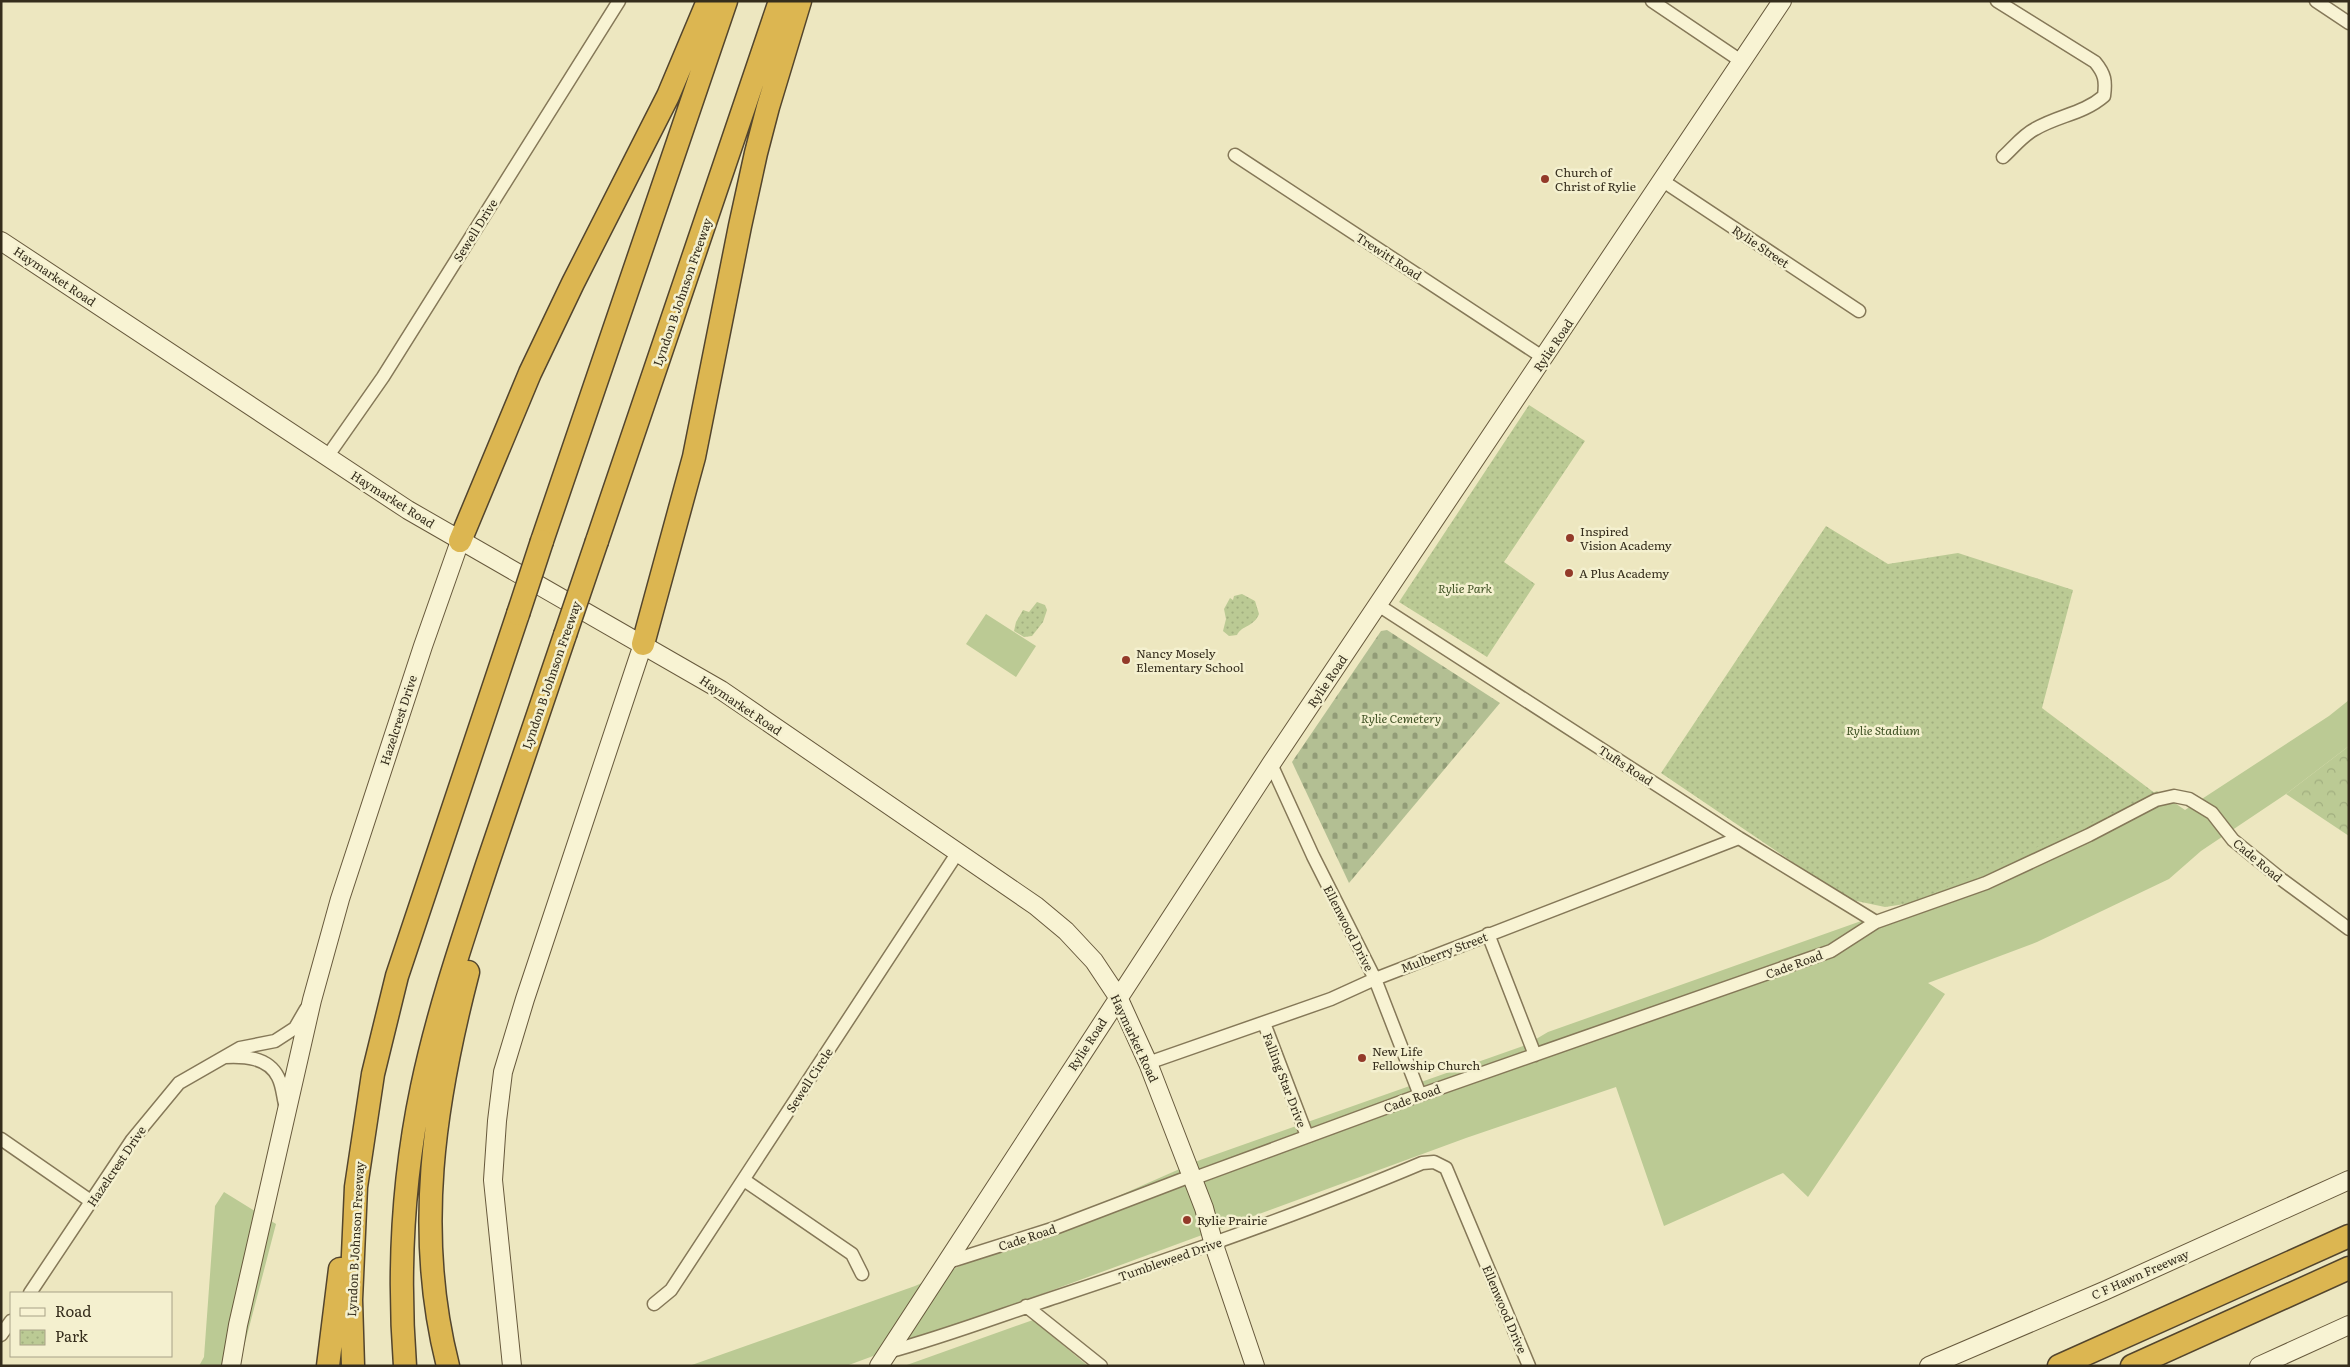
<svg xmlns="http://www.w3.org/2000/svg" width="2350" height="1367" viewBox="0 0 2350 1367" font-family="Literata,serif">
<defs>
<pattern id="forest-crowns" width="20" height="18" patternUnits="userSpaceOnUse" patternTransform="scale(1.25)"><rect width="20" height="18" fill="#bbca94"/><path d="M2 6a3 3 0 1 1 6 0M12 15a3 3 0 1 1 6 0" fill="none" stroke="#a1ae7f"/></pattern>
<pattern id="cemetery-stones" width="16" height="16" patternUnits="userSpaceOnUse" patternTransform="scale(1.25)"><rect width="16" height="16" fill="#b3bf93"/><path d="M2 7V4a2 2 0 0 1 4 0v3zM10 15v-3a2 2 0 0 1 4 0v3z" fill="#929c77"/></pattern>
<pattern id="park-dots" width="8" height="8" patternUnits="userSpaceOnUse" patternTransform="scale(1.25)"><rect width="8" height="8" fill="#bbca94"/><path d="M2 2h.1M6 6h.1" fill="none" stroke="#a1ae7f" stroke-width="1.8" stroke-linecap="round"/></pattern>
</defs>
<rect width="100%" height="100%" fill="#ede7c0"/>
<path fill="#bbca94" d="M986,614l50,32 -20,31 -50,-33z
M2349,700v46l-63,48 -85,57 -32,28 -132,63 -109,41 17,11 -137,203 -25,-24 -119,53 -48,-139 -150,51 -620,228h-157l226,-80 285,-126 326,-115 22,-13 364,-129 245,-112 28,19 144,-94z
M224,1192l52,32 -37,142h-40l5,-9 11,-151z
M1033,1320l55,46h-184z"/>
<path fill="url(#forest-crowns)" d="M2349,746v90l-63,-42z"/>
<path fill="url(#cemetery-stones)" d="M1387,630l113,73 -151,180 -57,-121 89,-131z"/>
<path fill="url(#park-dots)" d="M1529,405l56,36 -81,121 31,22 -48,73 -88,-55z
M1826,526l62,38 70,-11 115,37 -31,118 114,86 -244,109 -27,4 -38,-8 -186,-126z
M1242,594l13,7 4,13c-5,13 -17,11 -22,21l-8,1 -6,-5 3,-12 -2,-10 6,-11 3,2 1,-4z
M1037,602l8,3 2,5 -4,12 -11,14 -8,1 -10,-6 2,-9 7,-12 6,2z"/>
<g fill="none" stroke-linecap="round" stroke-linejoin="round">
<g stroke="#857858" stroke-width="15">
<path id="street" d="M1652,1l89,60
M1997,1l98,61c10,12 11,19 9,34 -21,18 -45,19 -69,33 -12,6 -22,19 -32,28
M2316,1l33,22
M1235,155l309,203
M1663,181l196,130
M327,457l56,-80 236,-376
M1378,605l361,233 137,84
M1271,764l42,92 62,123 45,116
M1488,934l47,121
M1264,1023l43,113
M225,1057c19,-1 43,0 53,20 5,9 5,22 8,31
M1148,1063l183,-64 44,-20 364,-141
M1,1139l91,63
M1192,1179l228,-84 411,-144 45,-29 110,-39 103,-48 67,-35 18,-4 15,3 23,14 21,27 48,39 68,50
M744,1180l108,74 10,20
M945,1263l110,-35 136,-52
M30,1293l102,-153 47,-57 61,-35 35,-7 20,-13 11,-19
M654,1304l17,-14 287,-438
M1026,1306l75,60
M1,1335l10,-14
M888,1352c59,-16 116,-38 174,-57 121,-40 242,-82 360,-132l12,-1 12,6 83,198"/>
</g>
<g stroke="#67593c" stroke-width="20">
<path id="secondary" d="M1,241l407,269 313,180 315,216 30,25 28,30 24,36 30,66 56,145 10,37 41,121
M231,1366l7,-41 74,-325 28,-101 83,-253 37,-105
M512,1366l-19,-186 4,-59 6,-49 22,-73 118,-355
M879,1366l392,-602 511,-763
M1929,1366l175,-75 245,-111
M2259,1366l90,-41"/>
</g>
<g stroke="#53452d" stroke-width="25">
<path id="highway" d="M460,541l70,-168 43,-90 95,-187 40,-95
M542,541l184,-540
M597,541l183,-540
M643,644l51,-187 46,-231 16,-73 12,-46 32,-106
M328,1366l12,-97
M353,1366l-2,-66 5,-113 17,-113 24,-98 121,-362
M405,1366c-7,-92 -2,-189 17,-279 16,-76 41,-149 65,-222 26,-76 52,-153 78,-230
M448,1366c-34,-133 -14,-263 20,-394
M2059,1366l290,-130
M2132,1366l217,-98"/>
</g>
<use href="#street" stroke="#f8f3d3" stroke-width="12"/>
<use href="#secondary" stroke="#f8f3d3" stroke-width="18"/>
<use href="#highway" stroke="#dcb651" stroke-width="22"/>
<g stroke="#53452d" stroke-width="25" stroke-linecap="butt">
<path id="highway-bridge" d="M518,614l24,-73
M565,635l32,-94"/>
</g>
<use href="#highway-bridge" stroke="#dcb651" stroke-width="22"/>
</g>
<g fill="#933a29" stroke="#f4f0cf" stroke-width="2">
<circle cx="1545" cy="179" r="5"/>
<circle cx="1570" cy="538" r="5"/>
<circle cx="1569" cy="573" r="5"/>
<circle cx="1126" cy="660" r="5"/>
<circle cx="1362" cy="1058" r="5"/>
<circle cx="1187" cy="1220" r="5"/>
</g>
<g text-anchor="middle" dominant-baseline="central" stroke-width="5" stroke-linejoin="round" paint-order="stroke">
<g font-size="12" fill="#352d1c" stroke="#f4f0cf" text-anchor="start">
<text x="1555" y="172">Church of<tspan x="1555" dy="14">Christ of Rylie</tspan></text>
<text x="1580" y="531">Inspired<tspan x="1580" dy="14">Vision Academy</tspan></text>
<text x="1579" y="573">A Plus Academy</text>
<text x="1136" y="653">Nancy Mosely<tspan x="1136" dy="14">Elementary School</tspan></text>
<text x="1372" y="1051">New Life<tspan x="1372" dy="14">Fellowship Church</tspan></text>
<text x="1197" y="1220">Rylie Prairie</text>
</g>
<g font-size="12" fill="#352d1c" stroke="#f4f0cf">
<text transform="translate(475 230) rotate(-58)">Sewell Drive</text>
<text transform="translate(1761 246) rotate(34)">Rylie Street</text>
<text transform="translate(1389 256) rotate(33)">Trewitt Road</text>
<text transform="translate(55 276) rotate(34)">Haymarket Road</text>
<text transform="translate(682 292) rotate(-71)">Lyndon B Johnson Freeway</text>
<text transform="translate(1553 345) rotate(-56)">Rylie Road</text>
<text transform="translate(393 499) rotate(32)">Haymarket Road</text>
<text transform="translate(551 675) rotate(-71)">Lyndon B Johnson Freeway</text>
<text transform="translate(1327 681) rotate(-56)">Rylie Road</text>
<text transform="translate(741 705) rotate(34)">Haymarket Road</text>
<text transform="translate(398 720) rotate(-72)">Hazelcrest Drive</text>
<text transform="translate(1626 765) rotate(33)">Tufts Road</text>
<text transform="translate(2258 860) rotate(40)">Cade Road</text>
<text transform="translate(1349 928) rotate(63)">Ellenwood Drive</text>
<text transform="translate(1444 952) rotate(-21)">Mulberry Street</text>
<text transform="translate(1794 964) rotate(-20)">Cade Road</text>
<text transform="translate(1135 1038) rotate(65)">Haymarket Road</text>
<text transform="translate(1087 1044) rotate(-57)">Rylie Road</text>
<text transform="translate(809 1080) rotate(-57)">Sewell Circle</text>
<text transform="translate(1285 1080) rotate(69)">Falling Star Drive</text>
<text transform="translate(1412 1098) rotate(-20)">Cade Road</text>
<text transform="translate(116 1166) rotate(-56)">Hazelcrest Drive</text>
<text transform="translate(1027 1237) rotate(-18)">Cade Road</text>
<text transform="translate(355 1239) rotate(-87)">Lyndon B Johnson Freeway</text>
<text transform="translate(1170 1259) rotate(-19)">Tumbleweed Drive</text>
<text transform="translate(2140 1274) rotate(-24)">C F Hawn Freeway</text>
<text transform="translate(1505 1309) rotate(67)">Ellenwood Drive</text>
</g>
<g font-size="12" font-style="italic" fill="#3e5123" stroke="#f4f0cf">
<text x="1465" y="588">Rylie Park</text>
<text x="1401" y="718">Rylie Cemetery</text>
<text x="1883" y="730">Rylie Stadium</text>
</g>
</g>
<rect width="2350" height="1367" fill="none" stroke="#352d1c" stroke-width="5"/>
<rect x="10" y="1292" width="162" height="65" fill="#f4f0cf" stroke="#a8a287"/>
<rect x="20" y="1308" width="25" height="8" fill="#f8f3d3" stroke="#a8a287"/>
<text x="55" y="1317" font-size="15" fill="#352d1c">Road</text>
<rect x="20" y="1330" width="25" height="15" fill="url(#park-dots)" stroke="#a8a287"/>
<text x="55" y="1342" font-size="15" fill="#352d1c">Park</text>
</svg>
